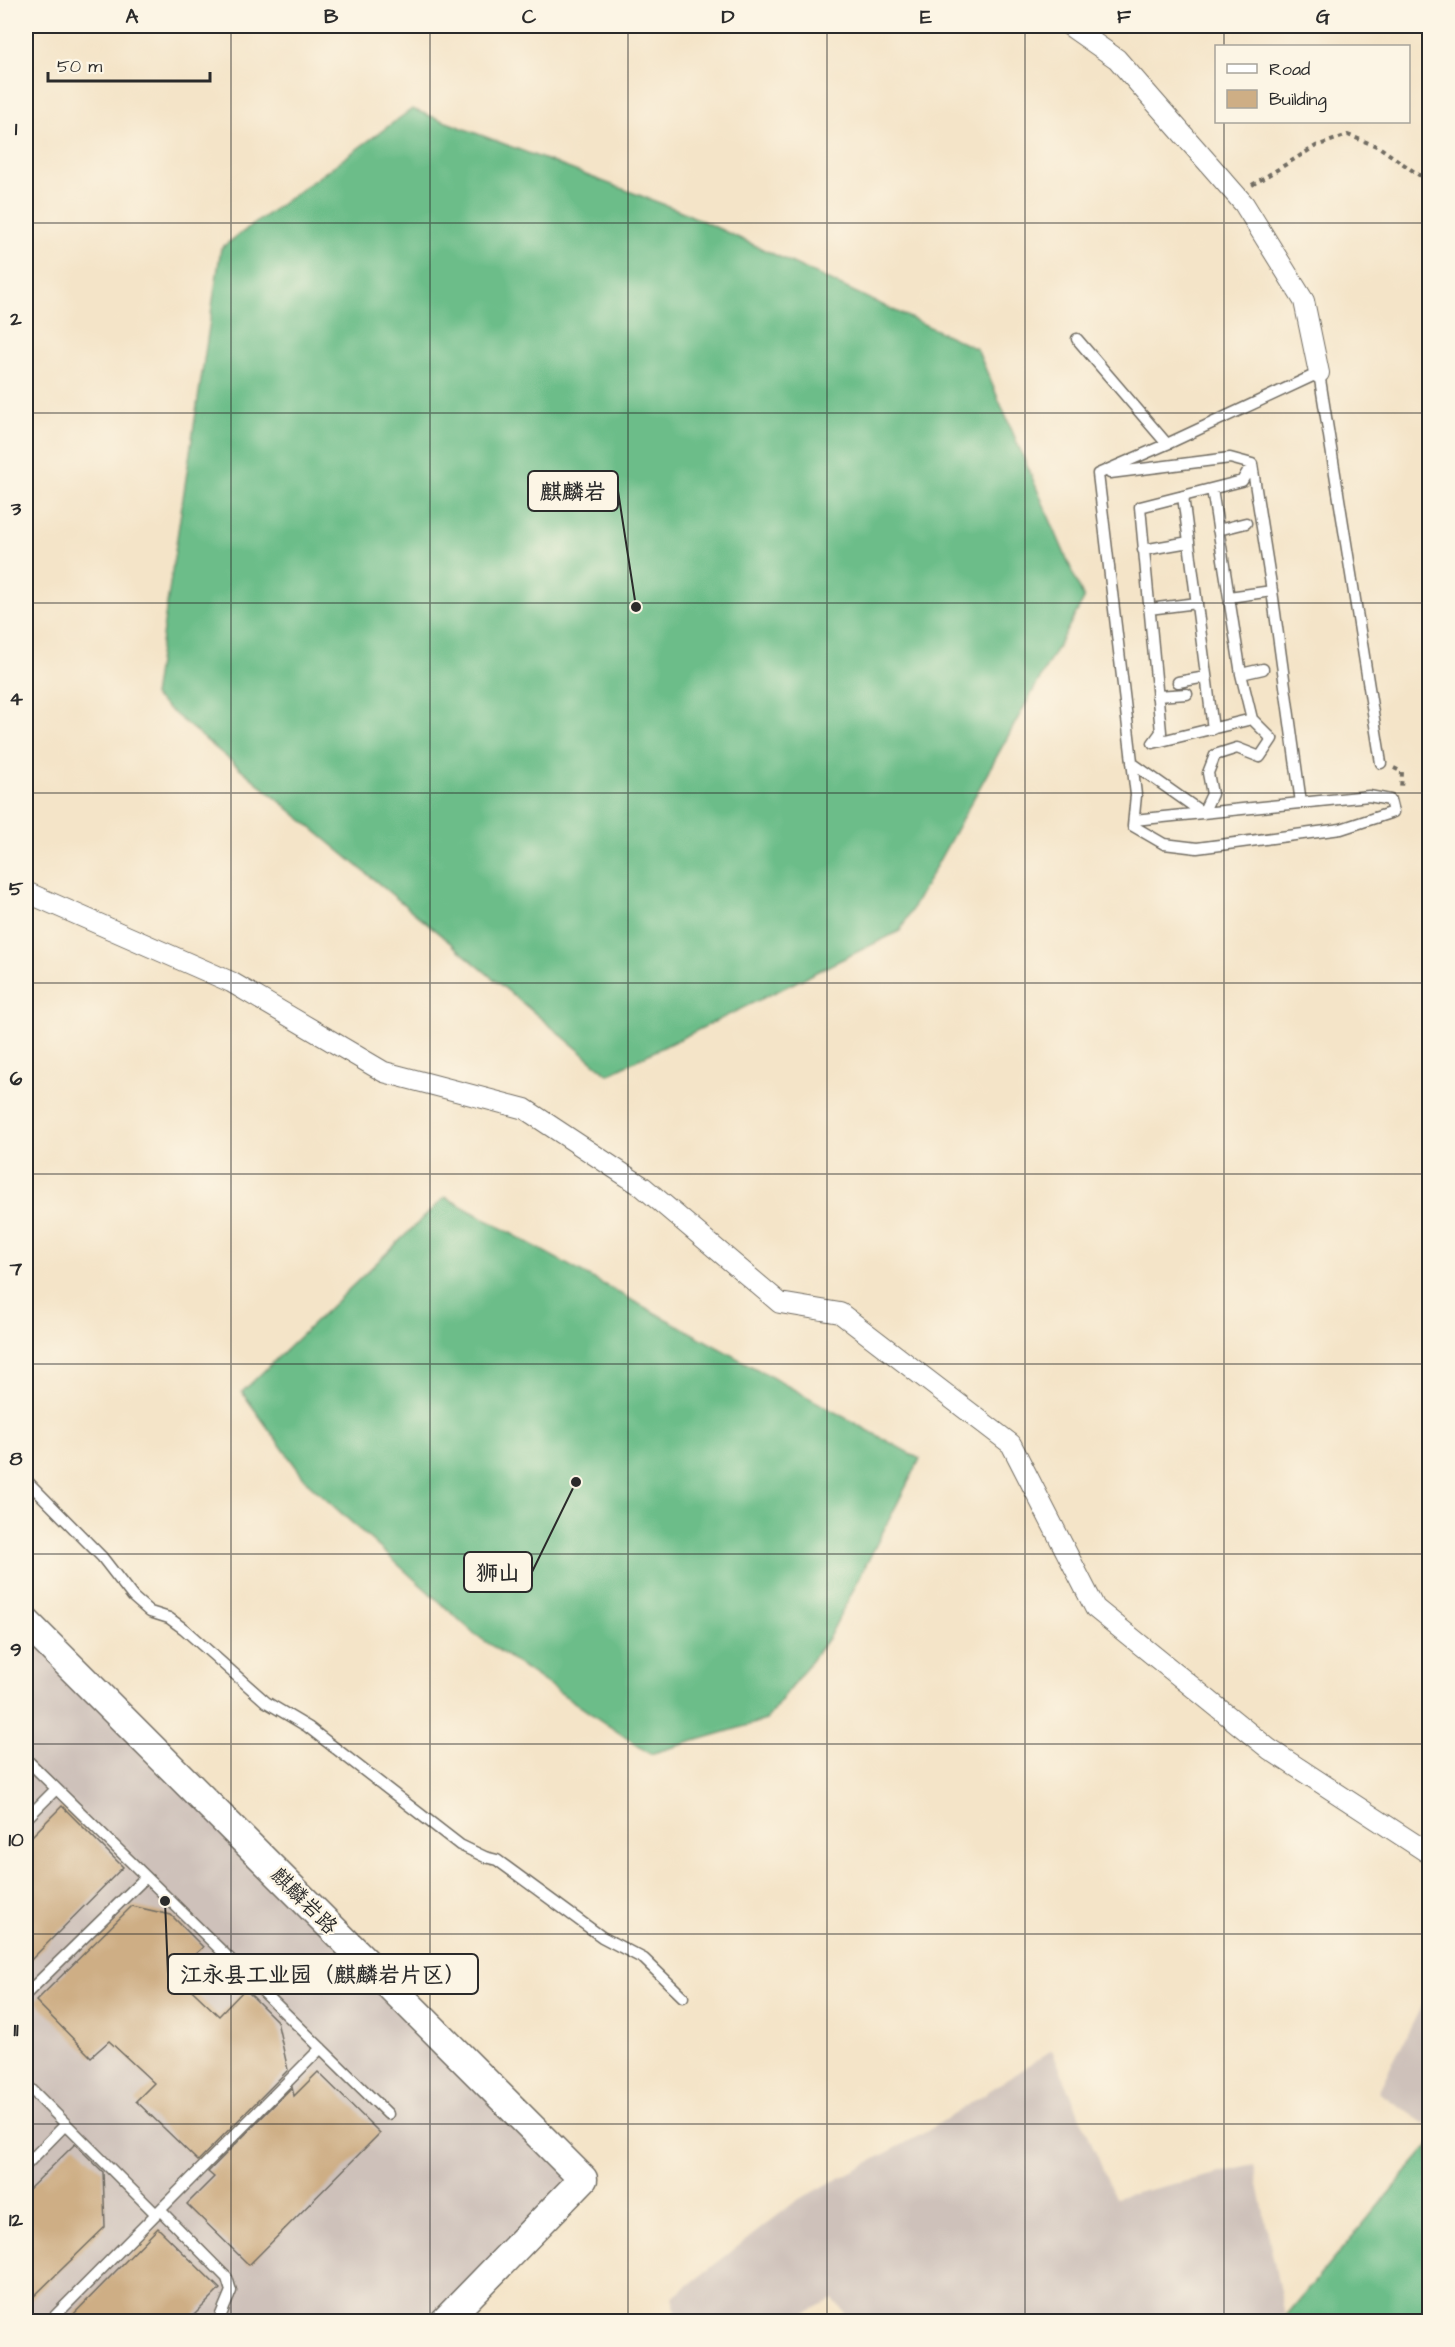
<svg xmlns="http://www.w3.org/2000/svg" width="1455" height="2347" viewBox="0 0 1455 2347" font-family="'Architects Daughter','LXGW WenKai TC',sans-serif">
<rect width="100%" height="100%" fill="#fcf5e5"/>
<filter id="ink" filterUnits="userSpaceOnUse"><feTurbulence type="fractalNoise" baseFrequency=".0167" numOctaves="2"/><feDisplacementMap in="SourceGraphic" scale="12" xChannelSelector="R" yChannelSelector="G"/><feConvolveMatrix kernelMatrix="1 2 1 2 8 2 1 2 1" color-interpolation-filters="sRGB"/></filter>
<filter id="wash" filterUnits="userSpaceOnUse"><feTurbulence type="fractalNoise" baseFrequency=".008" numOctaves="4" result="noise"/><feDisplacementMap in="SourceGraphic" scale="24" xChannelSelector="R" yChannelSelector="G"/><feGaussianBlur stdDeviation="1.35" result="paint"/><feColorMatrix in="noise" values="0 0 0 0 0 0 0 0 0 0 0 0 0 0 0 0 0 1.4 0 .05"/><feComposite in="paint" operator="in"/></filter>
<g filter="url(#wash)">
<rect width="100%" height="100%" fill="#f4e4c8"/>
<path fill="#cec1ba" d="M26,1622l557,557 -139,142h-418z
M1429,1991v135l-51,-34z
M1052,2050l63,148 139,-33 32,156h-434l-19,-22 -43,22 -111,1 -7,-24 124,-97 130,-69z"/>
<path fill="#6cbd89" stroke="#4c745a" stroke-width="1.5" d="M412,109l269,102 296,138 107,250 -184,332 -292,143 -455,-378 68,-448z
M445,1197l475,262 -91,178 -63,83 -116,34 -174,-119 -169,-153 -65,-90z
M1429,2145v176h-142l-2,-4z"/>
<g id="blocks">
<path fill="#ceae85" d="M62,1806l61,61 -97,98v-123z
M132,1906l39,9 32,32 -29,26 45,43 26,-27 32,32 11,49 -90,91 -62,-60 18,-18 -45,-42 -18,16 -55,-56z
M318,2072l62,61 -131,132 -62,-61 27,-27 -6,-5 84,-85 2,9z
M75,2144l28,28 2,55 -79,77v-112z
M158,2228l62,61 -33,33h-121z"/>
</g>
</g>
<g filter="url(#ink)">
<use href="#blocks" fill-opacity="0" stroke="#716c62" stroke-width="1.5"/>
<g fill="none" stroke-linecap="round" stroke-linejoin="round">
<g stroke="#716c62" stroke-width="13">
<path id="lane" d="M1077,339l90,105 152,-71 62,390
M1110,473l120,-15 22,6 -10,17 -102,26 21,225 -8,11 99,-24 20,20 -12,18 -23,-9 -22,7 -7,18 4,21 -9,19 -71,-50
M1212,489l29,185 11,45
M1183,496l30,233
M1218,530l28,-7
M1143,550l46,-8
M1272,591l29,212
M1229,597l43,-6 -20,-127
M1149,609l48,-6
M1241,674l22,-5
M1178,682l28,-5
M1157,696l30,-2
M1134,820l235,-24 21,4 3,12 -52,17 -144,19 -33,-4 -31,-18 3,-31 -38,-321 69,-30
M26,1480l76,77 31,40 17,15 19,6 15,11 82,73 42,25 152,118 25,12 12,3 105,77 42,22 39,38
M26,1759l362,355
M26,1819l30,-30
M26,1994l120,-117
M26,2084l40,40 -40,41
M66,2124l90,90
M160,2210l161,-162
M49,2322l111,-112 67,68 4,13 -13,31"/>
</g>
<g stroke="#716c62" stroke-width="22">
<path id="street" d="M1070,26l47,33 127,145 60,97 15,72
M26,892l205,90 153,90 141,37 118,78 137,116 60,10 171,131 84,164 174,141 161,105"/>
</g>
<g stroke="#716c62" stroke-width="31">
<path id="secondary" d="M26,1622l557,557 -139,143"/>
</g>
<path stroke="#716c62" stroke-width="4" stroke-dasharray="4.5 4.5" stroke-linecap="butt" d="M1252,185l64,-39 32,-11 31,12 40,28 11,1
M1394,768l8,4 -1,17"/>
<use href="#lane" stroke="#fff" stroke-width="10"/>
<use href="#street" stroke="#fff" stroke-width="20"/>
<use href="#secondary" stroke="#fff" stroke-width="28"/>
</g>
</g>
<path fill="none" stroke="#2b2b2b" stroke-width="1.5" stroke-opacity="0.55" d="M231,26v2296M430,26v2296M628,26v2296M827,26v2296M1025,26v2296M1224,26v20M1224,122v2200M26,223h1404M26,413h1404M26,603h1404M26,793h1404M26,983h1404M26,1174h1404M26,1364h1404M26,1554h1404M26,1744h1404M26,1934h1404M26,2124h1404"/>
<g text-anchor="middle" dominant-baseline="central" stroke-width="5" stroke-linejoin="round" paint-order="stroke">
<g font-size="21" fill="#2b2b2b" stroke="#fcf5e5">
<text transform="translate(304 1901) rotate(45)">麒麟岩路</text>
</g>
</g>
<path fill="none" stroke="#2b2b2b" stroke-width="2" d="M636 607L618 491M576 1482L532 1572M165 1901L168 1974"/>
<g fill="#2b2b2b" stroke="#fcf5e5" stroke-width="2">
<circle cx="636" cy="607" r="6"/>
<circle cx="576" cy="1482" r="6"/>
<circle cx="165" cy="1901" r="6"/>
</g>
<g fill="#fcf5e5" stroke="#2b2b2b" stroke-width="2">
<rect x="528" y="471" width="90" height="40" rx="6"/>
<rect x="464" y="1552" width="68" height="40" rx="6"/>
<rect x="168" y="1954" width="310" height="40" rx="6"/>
</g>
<g font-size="22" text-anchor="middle" font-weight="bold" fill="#2b2b2b">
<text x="573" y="499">麒麟岩</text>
<text x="498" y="1580">狮山</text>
<text x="323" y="1982">江永县工业园（麒麟岩片区）</text>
</g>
<rect width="1455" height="2347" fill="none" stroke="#fcf5e5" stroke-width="66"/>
<rect x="1215" y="45" width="195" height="78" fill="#fcf5e5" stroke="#a8a49b" stroke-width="1.5"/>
<rect x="1227" y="64" width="30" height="9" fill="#ffffff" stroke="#a8a49b" stroke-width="1.5"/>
<text x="1269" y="75" font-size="18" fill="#2b2b2b">Road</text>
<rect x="1227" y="90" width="30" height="18" fill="#ceae85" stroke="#a8a49b" stroke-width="1.5"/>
<text x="1269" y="105" font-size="18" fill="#2b2b2b">Building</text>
<path d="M48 72v9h162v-9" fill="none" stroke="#2b2b2b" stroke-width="3"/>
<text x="57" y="72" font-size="18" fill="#2b2b2b" stroke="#fcf5e5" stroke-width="4.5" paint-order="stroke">50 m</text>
<rect x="33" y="33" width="1389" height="2281" fill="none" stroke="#2b2b2b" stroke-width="2"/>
<g font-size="20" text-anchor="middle" font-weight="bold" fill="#2b2b2b">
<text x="132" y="23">A</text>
<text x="331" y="23">B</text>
<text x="529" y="23">C</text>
<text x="728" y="23">D</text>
<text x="926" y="23">E</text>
<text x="1124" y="23">F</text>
<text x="1323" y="23">G</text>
<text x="16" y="135">1</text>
<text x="16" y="325">2</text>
<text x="16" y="515">3</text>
<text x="16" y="705">4</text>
<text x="16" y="895">5</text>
<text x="16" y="1085">6</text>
<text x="16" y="1275">7</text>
<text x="16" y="1465">8</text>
<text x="16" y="1656">9</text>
<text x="16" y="1846">10</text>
<text x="16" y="2036">11</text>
<text x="16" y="2226">12</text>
</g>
</svg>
